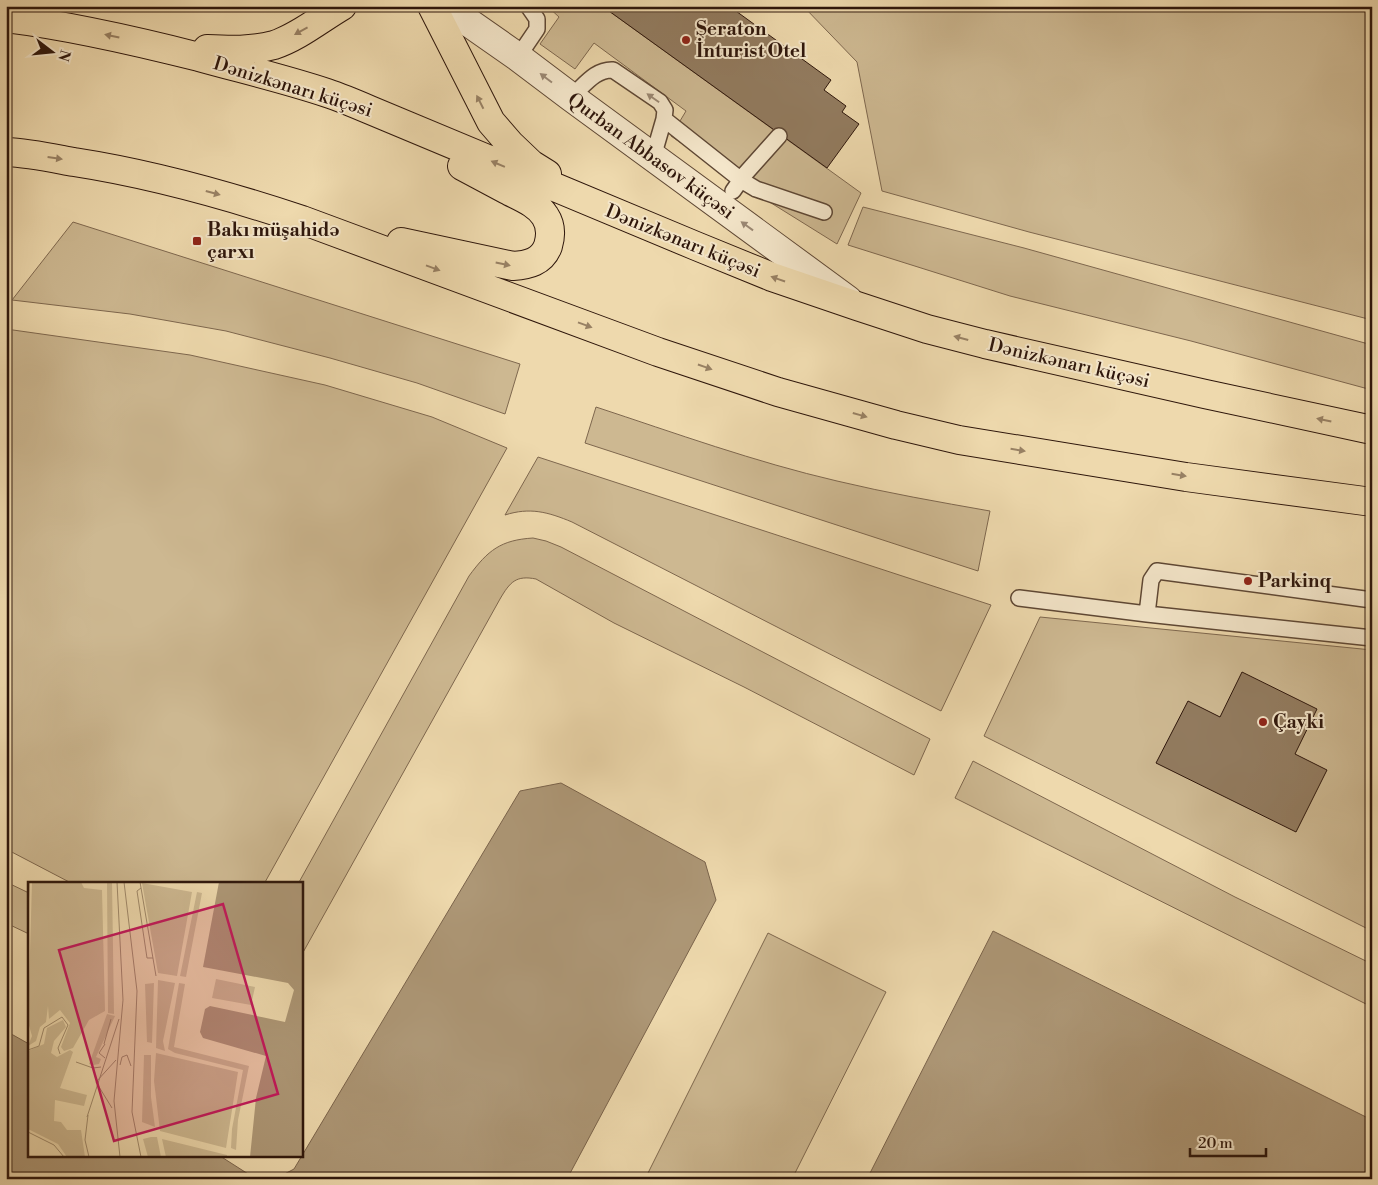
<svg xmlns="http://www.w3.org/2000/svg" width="1378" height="1185" viewBox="0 0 1378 1185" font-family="'Libre Bodoni',serif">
<rect width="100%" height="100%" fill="#eed9ad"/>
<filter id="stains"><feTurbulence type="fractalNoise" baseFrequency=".004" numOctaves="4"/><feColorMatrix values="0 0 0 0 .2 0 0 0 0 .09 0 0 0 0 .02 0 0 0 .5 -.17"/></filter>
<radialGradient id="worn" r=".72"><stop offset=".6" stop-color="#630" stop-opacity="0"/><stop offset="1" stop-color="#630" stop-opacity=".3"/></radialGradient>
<path fill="#cdb891" stroke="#7e674e" d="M547,6h55l259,187 -24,51 -98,-61 -68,-47 15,-25 -92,-68 -19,26 -35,-25 19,-27z
M803,6h569v314l-343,-88 -147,-41 -25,-129z
M863,207l161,41 348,97v45l-181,-49 -181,-45 -162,-51z
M73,222l447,142 -15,50 -88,-31 -87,-25 -104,-27 -96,-17 -118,-14z
M6,329l184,26 135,30 107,32 75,31 -243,436h-191l-67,-35z
M596,407c79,26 159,55 241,74 50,12 102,21 153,30l-12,60 -393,-128z
M538,457l453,148 -50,106 -369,-189c-24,-10 -42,-15 -67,-7z
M533,538l13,3 15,6 369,192 -16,36 -170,-88 -130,-64 -78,-44c-20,-4 -26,3 -36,20l-199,357v-72h-3l171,-308c19,-26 32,-36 64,-38z
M1040,617l332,33v281l-388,-195z
M973,761l262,136 137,67v43l-417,-209z
M6,882l23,11v41l-23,-11z
M768,933l118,59 -94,187h-147z"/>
<path fill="#ad9776" stroke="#7a634b" d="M561,783l144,79 11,38 -149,279h-292l19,-10 226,-378z
M993,931l379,189v59h-505z
M6,1031l23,13v112h191l36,23h-250z"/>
<path fill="#927b5f" stroke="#2e160b" d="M602,6h127l102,74 -7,10 22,16 -4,6 17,12 -32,44z
M1242,672l75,37 -22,45 32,16 -31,62 -140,-69 32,-62 32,16z"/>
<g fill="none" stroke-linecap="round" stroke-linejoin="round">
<g stroke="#5e4734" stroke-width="18">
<path id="service" d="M518,57l19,-28v-10l-9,-13
M571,97c13,-11 24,-28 42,-27l47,32 5,8 -1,9 -11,38
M664,119l77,61 15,9 68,23
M733,191l12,-17 34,-38
M1019,598l128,16 225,24
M1147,614l4,-34 6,-9 215,29"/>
</g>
<g stroke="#5e4734" stroke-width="30">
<path id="tertiary" d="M445,6l73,51 53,40 277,203"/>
</g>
<g stroke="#2e160b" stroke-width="30">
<path id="trunk" d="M432,6l59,116 19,22 21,20 16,10
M6,18c66,8 130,23 193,39 43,12 86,22 128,36 15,5 29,11 43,17l326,136 76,31 85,29 70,23 58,15 220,50 167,36
M207,49c22,1 45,2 67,-4 24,-8 46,-26 68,-39
M6,152c23,1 46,6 68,10 78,12 153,33 228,58l356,132 120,40 118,33 63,15 227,37 186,25
M401,242l112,24c15,-1 29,-4 35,-20 3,-10 3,-21 -3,-30 -8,-13 -25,-19 -38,-26 -15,-8 -30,-16 -45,-24"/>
</g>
<use href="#service" stroke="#f4e6ca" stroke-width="15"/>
<use href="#tertiary" stroke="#f4e6ca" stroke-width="28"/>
<use href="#trunk" stroke="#eed9ad" stroke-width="28"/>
</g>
<defs><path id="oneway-solid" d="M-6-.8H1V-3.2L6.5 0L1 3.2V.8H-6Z" transform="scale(1.25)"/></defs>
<g fill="#988164">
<use href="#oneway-solid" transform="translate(301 31) rotate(151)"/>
<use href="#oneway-solid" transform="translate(112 36) rotate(-168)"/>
<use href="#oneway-solid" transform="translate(480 102) rotate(-117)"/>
<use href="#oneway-solid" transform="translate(55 158) rotate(8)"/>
<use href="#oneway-solid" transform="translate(498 164) rotate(-157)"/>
<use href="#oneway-solid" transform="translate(213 193) rotate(15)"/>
<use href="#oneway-solid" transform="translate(503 264) rotate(12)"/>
<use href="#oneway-solid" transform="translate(433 268) rotate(20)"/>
<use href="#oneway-solid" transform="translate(778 279) rotate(-161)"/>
<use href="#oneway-solid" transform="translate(585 325) rotate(20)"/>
<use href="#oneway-solid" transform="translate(961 338) rotate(-165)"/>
<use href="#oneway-solid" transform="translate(705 367) rotate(19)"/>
<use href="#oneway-solid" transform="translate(860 415) rotate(16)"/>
<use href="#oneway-solid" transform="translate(1324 420) rotate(-168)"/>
<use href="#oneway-solid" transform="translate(1018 450) rotate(9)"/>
<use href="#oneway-solid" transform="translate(1179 475) rotate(9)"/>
</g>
<g fill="#9b8874">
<use href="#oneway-solid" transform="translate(546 78) rotate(-143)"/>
<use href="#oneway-solid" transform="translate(653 98) rotate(-145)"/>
<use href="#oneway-solid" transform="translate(747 226) rotate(-144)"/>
</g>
<g fill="#8f2418" stroke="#f4e6ca" stroke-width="2">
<circle cx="686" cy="40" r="5"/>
<rect x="192" y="236" width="10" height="10" rx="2.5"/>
<circle cx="1248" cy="581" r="5"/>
<circle cx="1263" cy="722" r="5"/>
</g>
<g text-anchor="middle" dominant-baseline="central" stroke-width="4" stroke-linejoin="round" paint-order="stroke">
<g font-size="19" font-weight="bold" fill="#2e160b" stroke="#f4e6ca" text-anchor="start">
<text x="696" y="29">Şeraton<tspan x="696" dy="22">İnturist Otel</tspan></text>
<text x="207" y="230">Bakı müşahidə<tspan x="207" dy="22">çarxı</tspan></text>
<text x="1258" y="581">Parkinq</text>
<text x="1273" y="722">Çayki</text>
</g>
<g font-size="19" fill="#2e160b" stroke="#f4e6ca">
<text transform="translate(293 87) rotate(17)">Dənizkənarı küçəsi</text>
<text transform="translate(651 156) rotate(36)">Qurban Abbasov küçəsi</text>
<text transform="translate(683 241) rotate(22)">Dənizkənarı küçəsi</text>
<text transform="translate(1069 363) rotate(13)">Dənizkənarı küçəsi</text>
</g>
</g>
<g transform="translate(28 882)">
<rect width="275" height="275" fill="#eed9ad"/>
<path d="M4,0h49l3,6 18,2 3,121 -16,9 -16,28 -9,3 -3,-4 9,-24 -10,-13 -11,9 -1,-13 -2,16 -6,5 -4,14 -8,5 4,-10 -4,-14zM79,0h5l2,132 -6,-1zM114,1l50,9 -15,84 -19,-3zM169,10l5,1 -16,84 -6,-1zM188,97l39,8 -4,18 -39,-7zM130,98l17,3 -12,58 2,10 -9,-3zM126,101l-2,60 -5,-1 -2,-58zM151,101l6,1 -11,63 75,19 -11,54 -2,30 -5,-2 1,-19 11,-59 -68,-17 -7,-4zM79,132l8,2 -19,41 5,2 -2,5 -6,1 -4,-1zM35,138l3,7 -12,14 -3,12 6,4 13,-7 3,2 -13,36 27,7 -3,11 -29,-6 -1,21 7,1 6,8h14l4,27h-18l-9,-13 -30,-15v-78l16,-7 3,-16zM128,171l82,19 -12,76 -66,-17 -6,-50zM116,173h7v42l4,30 -13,-5zM123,255h6l4,20h-13l-5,-18zM134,257l65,16v2h-61z" fill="#cdb891"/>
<path d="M191,0h84v275h-53l6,-59 10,-42 -63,-18 -3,-6 5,-23 5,-3 75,16 9,-32 -6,-7 -85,-16z" fill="#ad9776"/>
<path fill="none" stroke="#a18b6c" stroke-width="1" d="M89,0l6,118 -9,101 6,56M96,0l13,109 -5,121 9,45M112,0l16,94M113,6l-4,3 10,67h6M0,38l1,-38M76,162l7,-25M0,168l11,-4 5,-18 18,-11 6,8 -10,23 2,6M77,176l-6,-5 6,-9M48,180l17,6 8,-1M92,183l2,-8 5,-2 4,11M84,226l-16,-26 20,-22M60,233l-3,25 4,17M59,235l32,-98M0,250l26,13 10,12"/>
<path fill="#c2185b" fill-opacity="0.15" stroke="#c2185b" stroke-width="2.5" d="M195,22l55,190 -164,47 -55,-191z"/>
<rect width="275" height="275" fill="none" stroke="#2e160b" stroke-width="2.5"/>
</g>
<rect width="1378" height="1185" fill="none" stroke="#eed9ad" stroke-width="25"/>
<rect x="8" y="8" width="1363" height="1170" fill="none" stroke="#2e160b" stroke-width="2.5"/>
<rect x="12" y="12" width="1353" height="1160" fill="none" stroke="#2e160b"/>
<g transform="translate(52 52) rotate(106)" stroke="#f4e6ca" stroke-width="4" paint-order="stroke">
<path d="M0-4L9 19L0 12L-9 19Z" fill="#2e160b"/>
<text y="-8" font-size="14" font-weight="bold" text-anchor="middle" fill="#2e160b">N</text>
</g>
<path d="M1190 1148v8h76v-8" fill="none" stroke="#2e160b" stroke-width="2.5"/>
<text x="1198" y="1148" font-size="15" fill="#2e160b" stroke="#f4e6ca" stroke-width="4" paint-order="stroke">20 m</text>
<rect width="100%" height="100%" filter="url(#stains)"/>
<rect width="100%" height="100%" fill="url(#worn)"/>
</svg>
